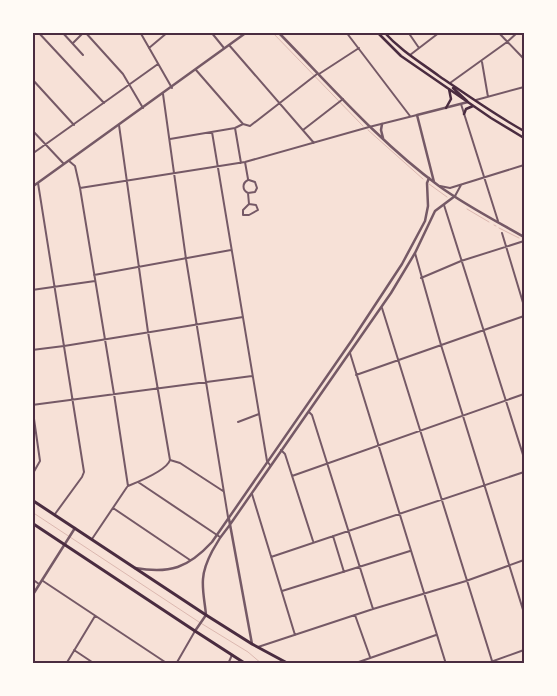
<svg xmlns="http://www.w3.org/2000/svg" width="557" height="696" viewBox="0 0 557 696" font-family="'Noto Serif',serif">
<rect width="100%" height="100%" fill="#f7e1d7"/>
<g fill="none" stroke-linecap="round" stroke-linejoin="round">
<path stroke="#dcb8b0" stroke-width="1" d="M272,32l91,94
M368,130l55,49
M429,184l18,13
M467,209l22,13
M494,225l2,1
M499,228l20,10
M32,512l167,110 49,30 14,12"/>
<path stroke="#755966" stroke-width="2" d="M38,32l66,71
M62,32l21,23
M85,32l38,42 20,34
M140,32l32,56
M211,32l13,16
M346,32l64,84
M408,32l11,16
M498,32l26,27
M73,43l11,-11
M229,45l85,98
M149,48l19,-16
M410,55l30,-23
M482,62l6,35
M196,70l47,54
M319,74l40,-26
M32,79l42,46
M450,83l57,-41 11,-10
M163,94l23,165 42,258
M476,100l48,-13
M461,104l37,117
M119,125l29,207 22,128c-3,10 -32,22 -42,26
M235,128l6,35
M32,130l31,33
M303,130l40,-31
M212,132l55,329 3,4
M170,139l65,-11 8,-4 7,2 67,-52
M32,154l126,-90
M69,161l6,5 5,22 34,206 14,92
M245,162l3,17
M248,180c-6,3 -6,10 0,13l1,11 -6,6v5h6l9,-5 -2,-5 -7,-1
M38,183l46,289 -2,5 -27,37
M440,186l10,2 74,-23
M80,188l165,-26 124,-35 48,-12
M248,193l7,-1 2,-4 -2,-6 -6,-2
M455,196l6,-11
M444,205l80,253
M502,233l22,73
M415,253l26,92 83,268
M94,275l137,-25
M421,278l40,-17 63,-20
M32,290l63,-9
M382,308l111,356
M32,350l32,-4 179,-29
M350,353l96,311
M356,375l168,-59
M32,405l220,-29
M32,405l8,56 -8,14
M309,412l3,3 61,194
M238,422l21,-8
M281,450l4,4 28,87
M170,460l10,3 43,28
M292,476l232,-82
M138,482l82,55
M252,494l43,141
M113,508l77,52
M333,536l11,36
M92,539l35,-52
M271,557l253,-85
M32,579l7,5
M43,581l125,83
M282,591l128,-40
M355,615l15,42
M258,647l115,-38 93,-28 58,-21
M74,650l21,14
M66,664l29,-48
M176,664l19,-33
M228,664l4,-9
M353,664l83,-29
M485,664l39,-14"/>
<path stroke="#755966" stroke-width="2.5" d="M278,32c52,53 101,110 161,154 26,19 57,35 85,51
M382,124l-1,6 2,8
M434,182l-17,-67 51,-13
M32,187l215,-155
M229,519l23,125
M135,568c35,6 53,0 77,-26l140,-202 50,-76 23,-43 3,-15 -1,-23 2,-5
M32,596l43,-68
M195,631l11,-16c-1,-12 -4,-24 -3,-36 1,-17 15,-40 26,-53l162,-233 24,-40 20,-42 20,-15"/>
<path stroke="#4a2c40" stroke-width="2.5" d="M377,32l24,24 90,62 33,20
M384,32c16,18 36,30 55,44 28,19 56,39 85,55
M453,88l14,13
M446,108l5,-9 -2,-10
M464,114l2,-5 7,-3"/>
<path stroke="#4a2c40" stroke-width="3" d="M32,500l174,115 46,29 37,20
M32,523l163,108 51,33"/>
</g>
<rect width="557" height="696" fill="none" stroke="#fffaf5" stroke-width="68"/>
<rect x="34" y="34" width="489" height="628" fill="none" stroke="#4a2c40" stroke-width="2"/>
</svg>
